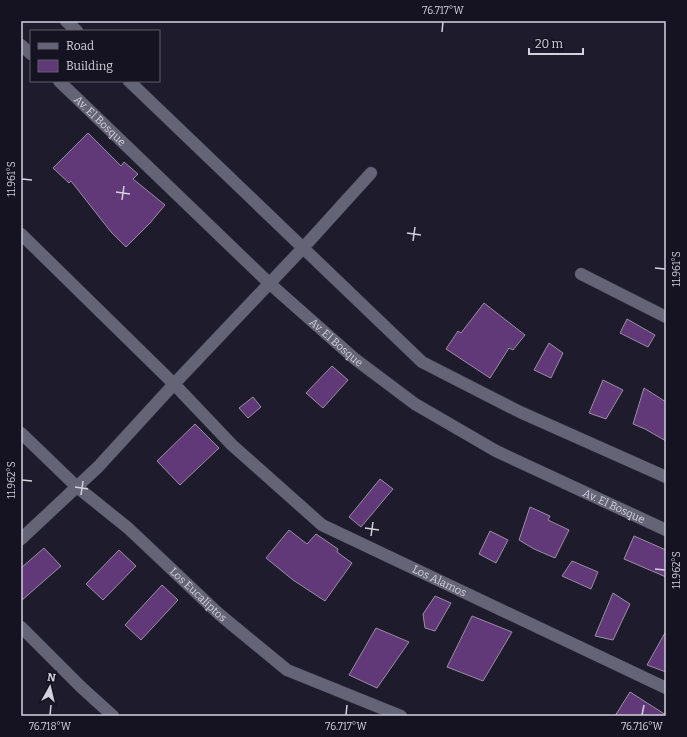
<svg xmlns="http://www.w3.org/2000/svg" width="687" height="737" viewBox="0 0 687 737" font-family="Bitter,serif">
<rect width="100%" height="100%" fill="#1e1c2c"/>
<path fill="#613978" stroke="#998ea1" d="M88,133l33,33 3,-4 14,12 -5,5 32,26 -15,18 -24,24 -15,-15 -40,-51 -2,2 -16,-15z
M484,303l41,32 -12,15 -4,-2 -19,30 -44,-29 12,-18 3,2z
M627,319l28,16 -7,12 -28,-14z
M549,343l14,10 -12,25 -17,-8z
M332,366l16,14 -25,28 -17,-15z
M603,380l20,10 -17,29 -17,-6z
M644,388l22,14v39l-21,-12 -12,-5z
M253,397l8,10 -13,11 -9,-10z
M195,424l24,24 -39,37 -23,-24z
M380,479l13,10 -32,38 -12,-10z
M530,507l20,9 -2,4 21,10 -14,28 -21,-9 -15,-9z
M289,530l18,14 9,-10 22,15 -1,3 15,11 -27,38 -32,-21 -27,-22z
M490,531l18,9 -12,23 -17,-9z
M634,536l32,14v27l-42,-18z
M44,548l17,18 -40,35v-33z
M119,550l17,16 -33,34 -17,-16z
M572,561l26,11 -7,17 -29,-13z
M162,585l16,15 -37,40 -16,-15z
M613,593l17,11 -17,36 -18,-4z
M435,596l16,7 -16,28 -10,-3 -2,-14z
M472,616l40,16 -29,49 -36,-14z
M376,628l33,14 -32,46 -28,-13z
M666,631v41l-19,-7z
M630,692l36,23v1h-51z"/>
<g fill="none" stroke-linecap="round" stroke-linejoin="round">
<g stroke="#393744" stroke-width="13">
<g id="minor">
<path d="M66,21l11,10"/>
<path d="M21,45l10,9"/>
<path id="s1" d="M59,81l210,202 86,76 60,45 81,47 170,79"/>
<path d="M129,81l293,281 98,50 146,65"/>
<path id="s2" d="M21,234l153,150 58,61 90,80 344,163"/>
<path d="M581,274l85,43"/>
<path id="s3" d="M21,433l56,54 51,41 91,86 68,56 114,46"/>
<path d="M21,539l77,-72 76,-83 129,-136 68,-75"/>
<path d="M21,627l60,60 32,29"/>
</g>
</g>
<use href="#minor" stroke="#656376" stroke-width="12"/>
</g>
<path fill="none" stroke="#d2d1dc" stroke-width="1.5" d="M442,32l1,-10M22,179l10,1M116,192l14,2M122,200l2,-14M407,233l14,2M413,241l2,-14M655,268l10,1M22,480l10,1M75,487l13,2M81,495l2,-14M365,528l14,2M371,536l2,-14M655,569l10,1M50,715l1,-10M346,715l1,-10M642,715l2,-10"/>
<g text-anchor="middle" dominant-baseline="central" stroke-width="3" stroke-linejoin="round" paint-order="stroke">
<g font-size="11" fill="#d2d1dc" stroke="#151322">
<text stroke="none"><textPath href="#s1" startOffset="57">Av. El Bosque</textPath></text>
<text stroke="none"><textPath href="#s1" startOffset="381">Av. El Bosque</textPath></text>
<text stroke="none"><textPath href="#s1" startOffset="705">Av. El Bosque</textPath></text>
<text stroke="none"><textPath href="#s2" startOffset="549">Los Alamos</textPath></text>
<text stroke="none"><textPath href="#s3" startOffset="240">Los Eucaliptos</textPath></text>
</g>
</g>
<rect width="687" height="737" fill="none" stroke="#151322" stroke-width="44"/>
<rect x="30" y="30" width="130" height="52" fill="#151322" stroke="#615f6c"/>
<rect x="38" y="43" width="20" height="6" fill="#656376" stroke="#615f6c"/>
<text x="66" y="50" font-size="12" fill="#d2d1dc">Road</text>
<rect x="38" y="60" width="20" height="12" fill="#613978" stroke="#615f6c"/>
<text x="66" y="70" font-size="12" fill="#d2d1dc">Building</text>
<g transform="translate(50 687) rotate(8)" stroke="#151322" stroke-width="3" paint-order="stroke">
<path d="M0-3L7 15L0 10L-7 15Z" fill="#d2d1dc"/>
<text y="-6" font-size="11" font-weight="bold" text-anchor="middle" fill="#d2d1dc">N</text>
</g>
<path d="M529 48v6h54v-6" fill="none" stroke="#d2d1dc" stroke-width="2"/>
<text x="535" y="48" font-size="12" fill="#d2d1dc" stroke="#151322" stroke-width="3" paint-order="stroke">20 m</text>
<rect x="22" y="22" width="643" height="693" fill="none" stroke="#d2d1dc" stroke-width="1.5"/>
<g font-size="10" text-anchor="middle" fill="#d2d1dc">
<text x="443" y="14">76.717°W</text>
<text transform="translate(11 179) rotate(-90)" y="4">11.961°S</text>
<text transform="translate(676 269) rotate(-90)" y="4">11.961°S</text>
<text transform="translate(11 480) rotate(-90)" y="4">11.962°S</text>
<text transform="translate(676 570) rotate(-90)" y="4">11.962°S</text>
<text x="50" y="730">76.718°W</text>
<text x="346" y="730">76.717°W</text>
<text x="642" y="730">76.716°W</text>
</g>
</svg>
